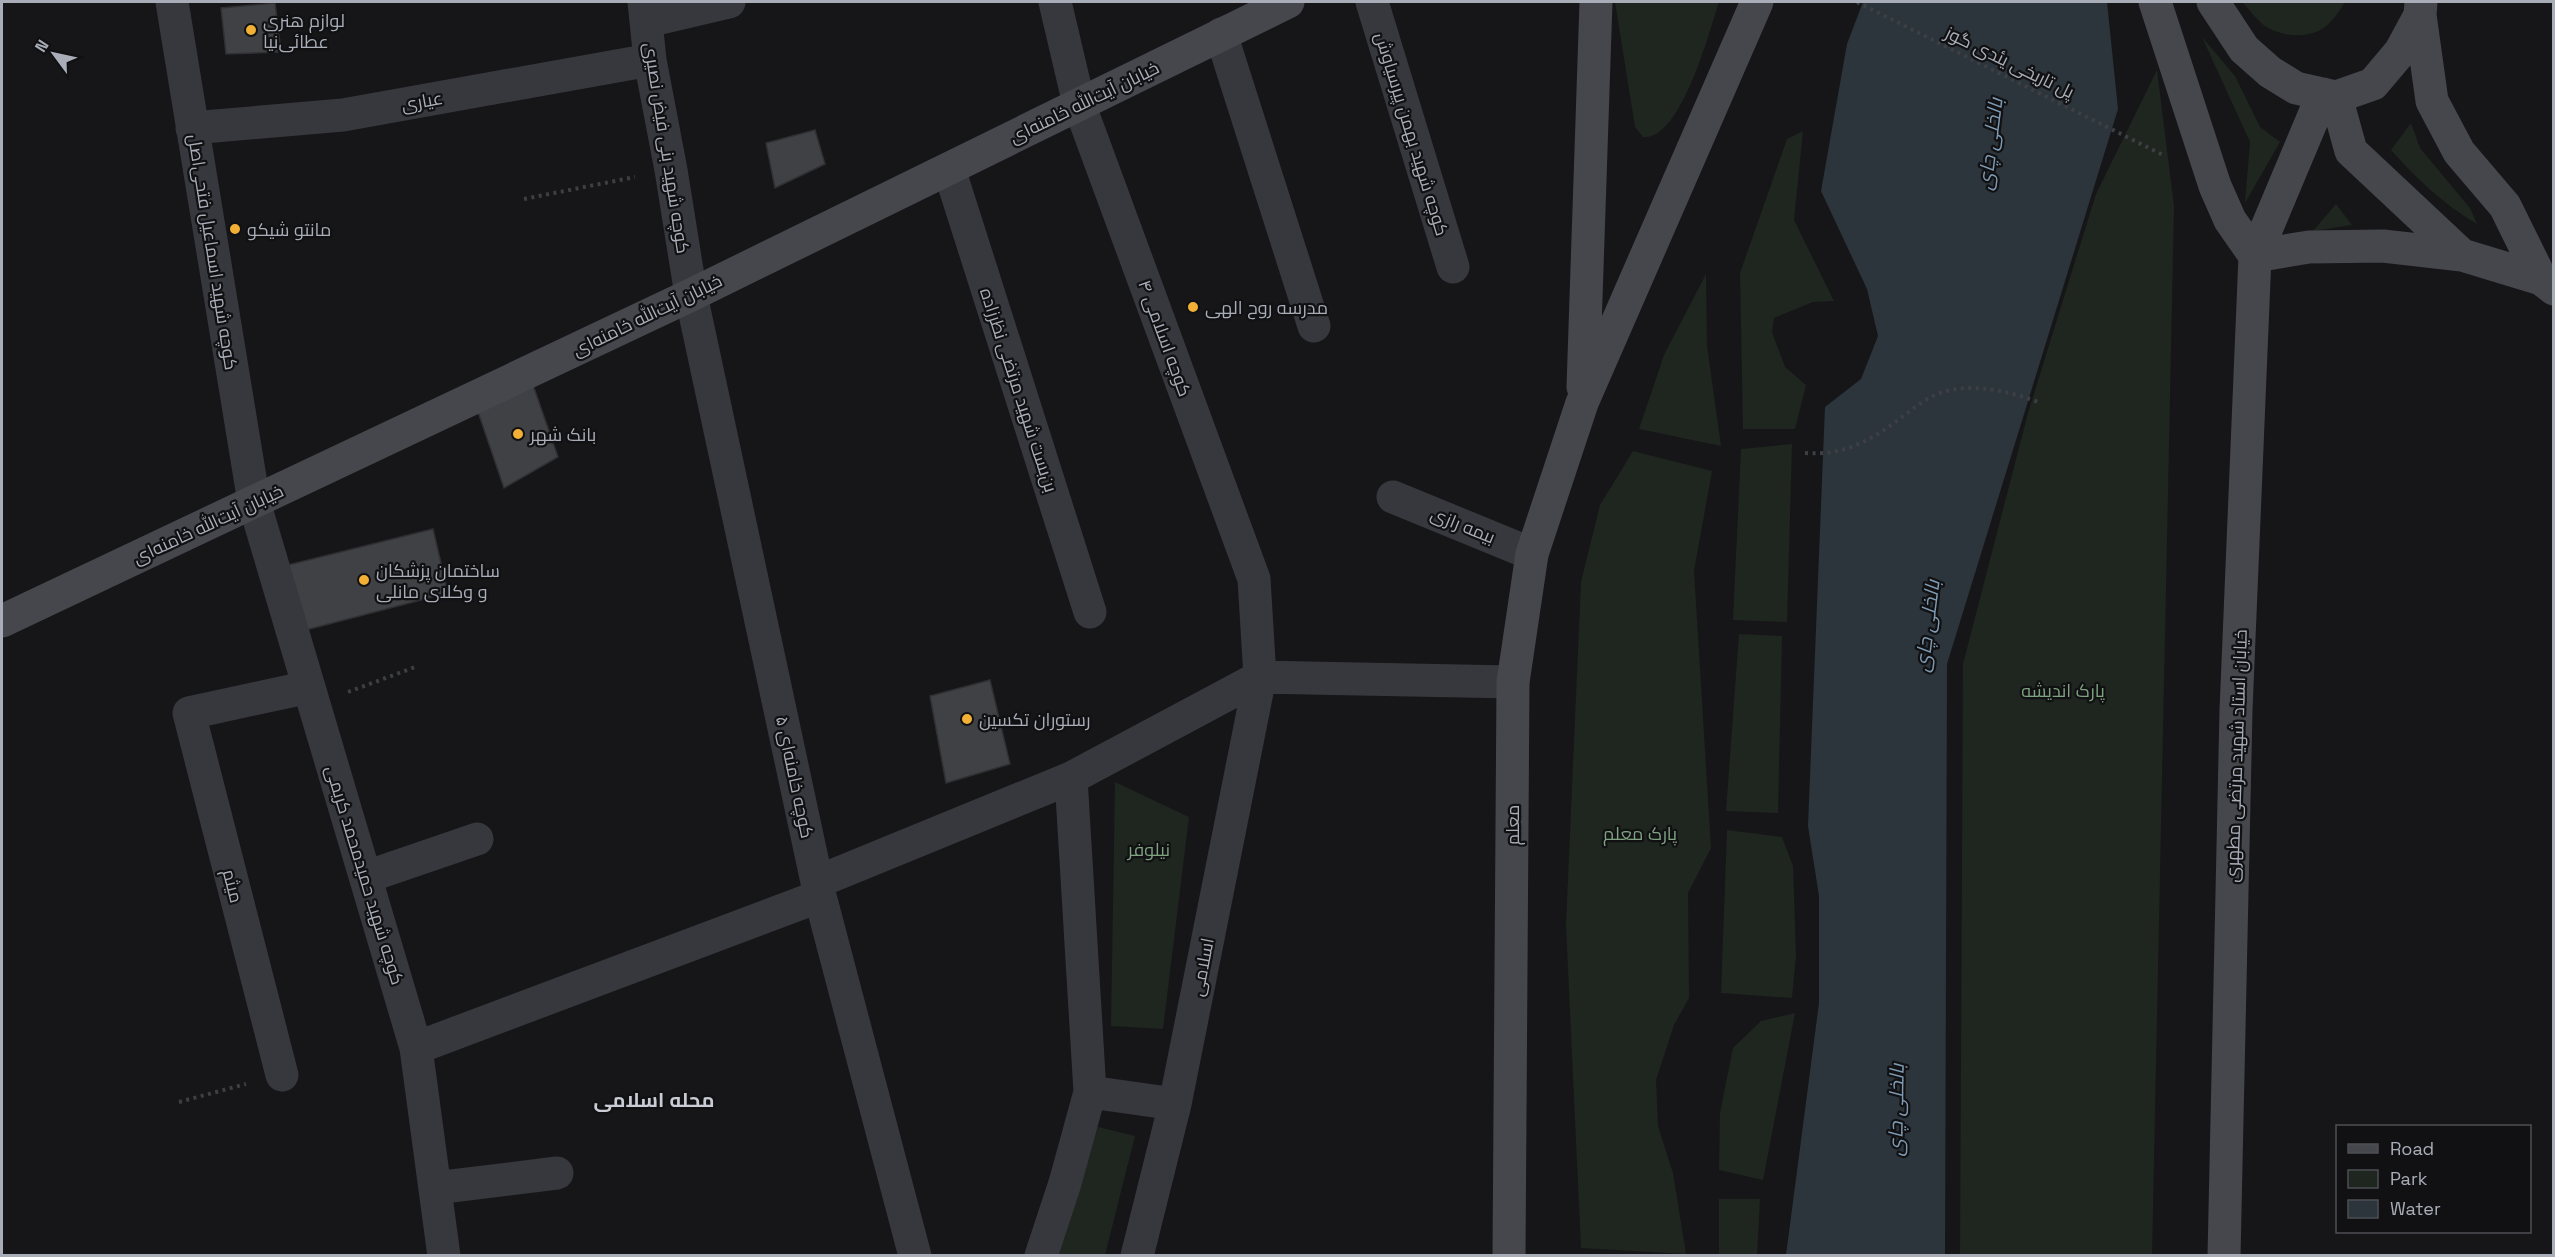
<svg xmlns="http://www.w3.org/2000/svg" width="2555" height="1257" viewBox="0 0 2555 1257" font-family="'Space Grotesk',Cairo,sans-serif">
<rect width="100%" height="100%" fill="#161618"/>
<path fill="#1e261f" d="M1615,2h104c-10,30 -38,139 -76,135l-8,-10z
M2242,2h103c-5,8 -11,18 -20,25 -17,13 -49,10 -65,-5 -6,-6 -12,-14 -18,-20z
M2202,37l33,39 25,51 20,15 -35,61 5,-61z
M2157,70l17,136 -22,1049h-192l3,-591 65,-251 68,-219z
M2411,123l9,25 50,60 7,16c-33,-19 -61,-46 -86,-74z
M1803,131l-9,89 40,81 -21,1 -39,16 -2,14 13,35 21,18 -11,44h-52l-3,-156 47,-134z
M2336,204l16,21 -39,6z
M1706,274l1,72 14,100 -82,-17 25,-74z
M1792,444l-5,178 -54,-2 8,-171z
M1633,451l79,20 -18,100 17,277 -23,45 1,105 -15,27 -18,55 2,46 15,47 13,81 -105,-6 -15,-323 15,-343 19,-77z
M1739,634l43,2 -4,177 -52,-2z
M1115,782l74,35 -26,212 -52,-3z
M1727,830l55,7 11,29 3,89 -4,43 -71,-5z
M1795,1013l-32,167 -44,-10 1,-57 13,-65 28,-27z
M1090,1125l45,11 -30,119 -49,1z
M1719,1199h41l-3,56h-38z"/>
<path fill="#2c353c" d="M1863,2h244l11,107 -171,555 -2,591h-159l33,-252v-107l-11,-70 17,-419 36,-28 17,-43 -11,-47 -46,-98 26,-147z"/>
<path fill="#404145" stroke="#303034" stroke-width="1.5" d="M275,3l6,49 -55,2 -5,-46z
M815,130l10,34 -50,24 -9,-45z
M533,385l25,72 -54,31 -26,-76z
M433,529l15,64 -150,39 -18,-65z
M990,680l20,84 -64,19 -16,-87z"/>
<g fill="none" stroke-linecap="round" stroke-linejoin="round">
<path stroke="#3d3f44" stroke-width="4" stroke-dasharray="3 4.5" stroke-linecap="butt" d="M1857,2l308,154
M524,199l111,-22
M1805,453c39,3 67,-13 97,-36 10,-7 20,-16 31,-21 33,-16 76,-5 108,7
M348,692l70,-26
M179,1102l67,-18"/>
<path stroke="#37383d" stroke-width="33" d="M172,2l82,500 162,546 28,208
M644,2l6,58 21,110 20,125 129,601 95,360
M1055,2l24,102 175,475 6,98 -85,427 -38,152
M1372,2l81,265
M648,21l81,-19
M1221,34l93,292
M192,128l151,-13 307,-55
M949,169l141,443
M1393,497l139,57
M366,877l111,-38
M817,882l254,-104 189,-101 253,5
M416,1048l404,-152
M282,1075l-93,-362 120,-26
M1090,1092l85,12
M435,1188l122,-15
M1041,1256l24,-73 25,-91 -19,-314"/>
<path stroke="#45474d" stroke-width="33" d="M2155,2l60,184 15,34 25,36
M2213,2l31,47 26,23 26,16 40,9 37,-13 27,-32 20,-37 1,-13
M2420,15l12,86 27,51 46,54 36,73
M2336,97l15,54 111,104 79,24 13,10
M2255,256l54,-9 74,-1 79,9
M1583,387l13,-385
M2,621l689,-326 597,-293
M1509,1256l4,-574 19,-128 50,-151 175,-401
M2224,1256l12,-546 19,-454 68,-162"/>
</g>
<g fill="#f2b134" stroke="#111113" stroke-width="2">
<circle cx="251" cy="30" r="6"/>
<circle cx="235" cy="229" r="6"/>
<circle cx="1193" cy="307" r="6"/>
<circle cx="518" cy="434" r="6"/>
<circle cx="364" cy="580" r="6"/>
<circle cx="967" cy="719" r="6"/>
</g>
<g text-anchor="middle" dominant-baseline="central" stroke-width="4.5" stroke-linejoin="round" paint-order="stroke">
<g font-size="18" fill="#a8adb8" stroke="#111113" text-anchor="start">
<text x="263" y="20">لوازم هنری<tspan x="263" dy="21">عطائی‌نیا</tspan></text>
<text x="247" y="229">مانتو شیکو</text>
<text x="1205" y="307">مدرسه روح الهی</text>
<text x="530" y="434">بانک شهر</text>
<text x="376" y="570">ساختمان پزشکان<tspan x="376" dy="21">و وکلای مانلی</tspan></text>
<text x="979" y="719">رستوران تکسین</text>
</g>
<g font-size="18" fill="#a8adb8" stroke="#111113">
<text transform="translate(2010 62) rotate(26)">پل تاریخی یئدی گوز</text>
<text transform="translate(422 101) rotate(-10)">عیاری</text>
<text transform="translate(1084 102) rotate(-26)">خیابان آیت‌الله خامنه‌ای</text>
<text transform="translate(1412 134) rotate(73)">کوچه شهید بهمن پیرسیاوش</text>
<text transform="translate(667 148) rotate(81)">کوچه شهید بنی فیض نصیری</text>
<text transform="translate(213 252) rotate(81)">کوچه شهید اسماعیل فتحی‌اصل</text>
<text transform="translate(647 315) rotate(-26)">خیابان آیت‌الله خامنه‌ای</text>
<text transform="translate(1165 338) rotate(70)">کوچه اسلامی ۴</text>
<text transform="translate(1019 390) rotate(72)">بن‌بست شهید مرتضی نظرزاده</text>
<text transform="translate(208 524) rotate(-25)">خیابان آیت‌الله خامنه‌ای</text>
<text transform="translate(1463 525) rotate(22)">بیمه رازی</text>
<text transform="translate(2236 756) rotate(-88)">خیابان استاد شهید مرتضی مطهری</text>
<text transform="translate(795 777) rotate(78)">کوچه خامنه‌ای ۵</text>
<text transform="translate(1512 825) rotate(-90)">معلم</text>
<text transform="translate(365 875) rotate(73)">کوچه شهید حمیدمحمد کریمی</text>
<text transform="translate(233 886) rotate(76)">میثم</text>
<text transform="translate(1202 967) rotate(-79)">اسلامی</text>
</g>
<g font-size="18" fill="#7fa381" stroke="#111113">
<text x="2063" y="690">پارک اندیشه</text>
<text x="1640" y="833">پارک معلم</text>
<text x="1149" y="849">نیلوفر</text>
</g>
<g font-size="20" font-style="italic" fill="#7f9bb3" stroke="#111113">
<text transform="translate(1990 144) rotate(-83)">بالخلی چای</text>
<text transform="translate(1927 626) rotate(-83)">بالخلی چای</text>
<text transform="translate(1896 1110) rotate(-89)">بالخلی چای</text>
</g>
<g font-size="20" font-weight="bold" fill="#c9ccd4" stroke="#111113">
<text x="654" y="1100">محله اسلامی</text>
</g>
</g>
<rect width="2555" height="1257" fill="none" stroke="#a8adb8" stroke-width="6"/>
<rect x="2336" y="1125" width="195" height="108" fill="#111113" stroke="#4d4f55" stroke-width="1.5"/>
<rect x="2348" y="1144" width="30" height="9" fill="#45474d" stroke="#4d4f55" stroke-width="1.5"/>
<text x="2390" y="1155" font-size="18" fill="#a8adb8">Road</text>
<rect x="2348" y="1170" width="30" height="18" fill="#1e261f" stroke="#4d4f55" stroke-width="1.5"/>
<text x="2390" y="1185" font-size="18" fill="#a8adb8">Park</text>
<rect x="2348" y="1200" width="30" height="18" fill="#2c353c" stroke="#4d4f55" stroke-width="1.5"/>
<text x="2390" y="1215" font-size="18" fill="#a8adb8">Water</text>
<g transform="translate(54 54) rotate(303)" stroke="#111113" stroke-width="4.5" paint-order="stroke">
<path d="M0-4.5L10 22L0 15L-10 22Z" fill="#a8adb8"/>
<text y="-9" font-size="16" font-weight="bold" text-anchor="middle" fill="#a8adb8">N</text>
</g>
</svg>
